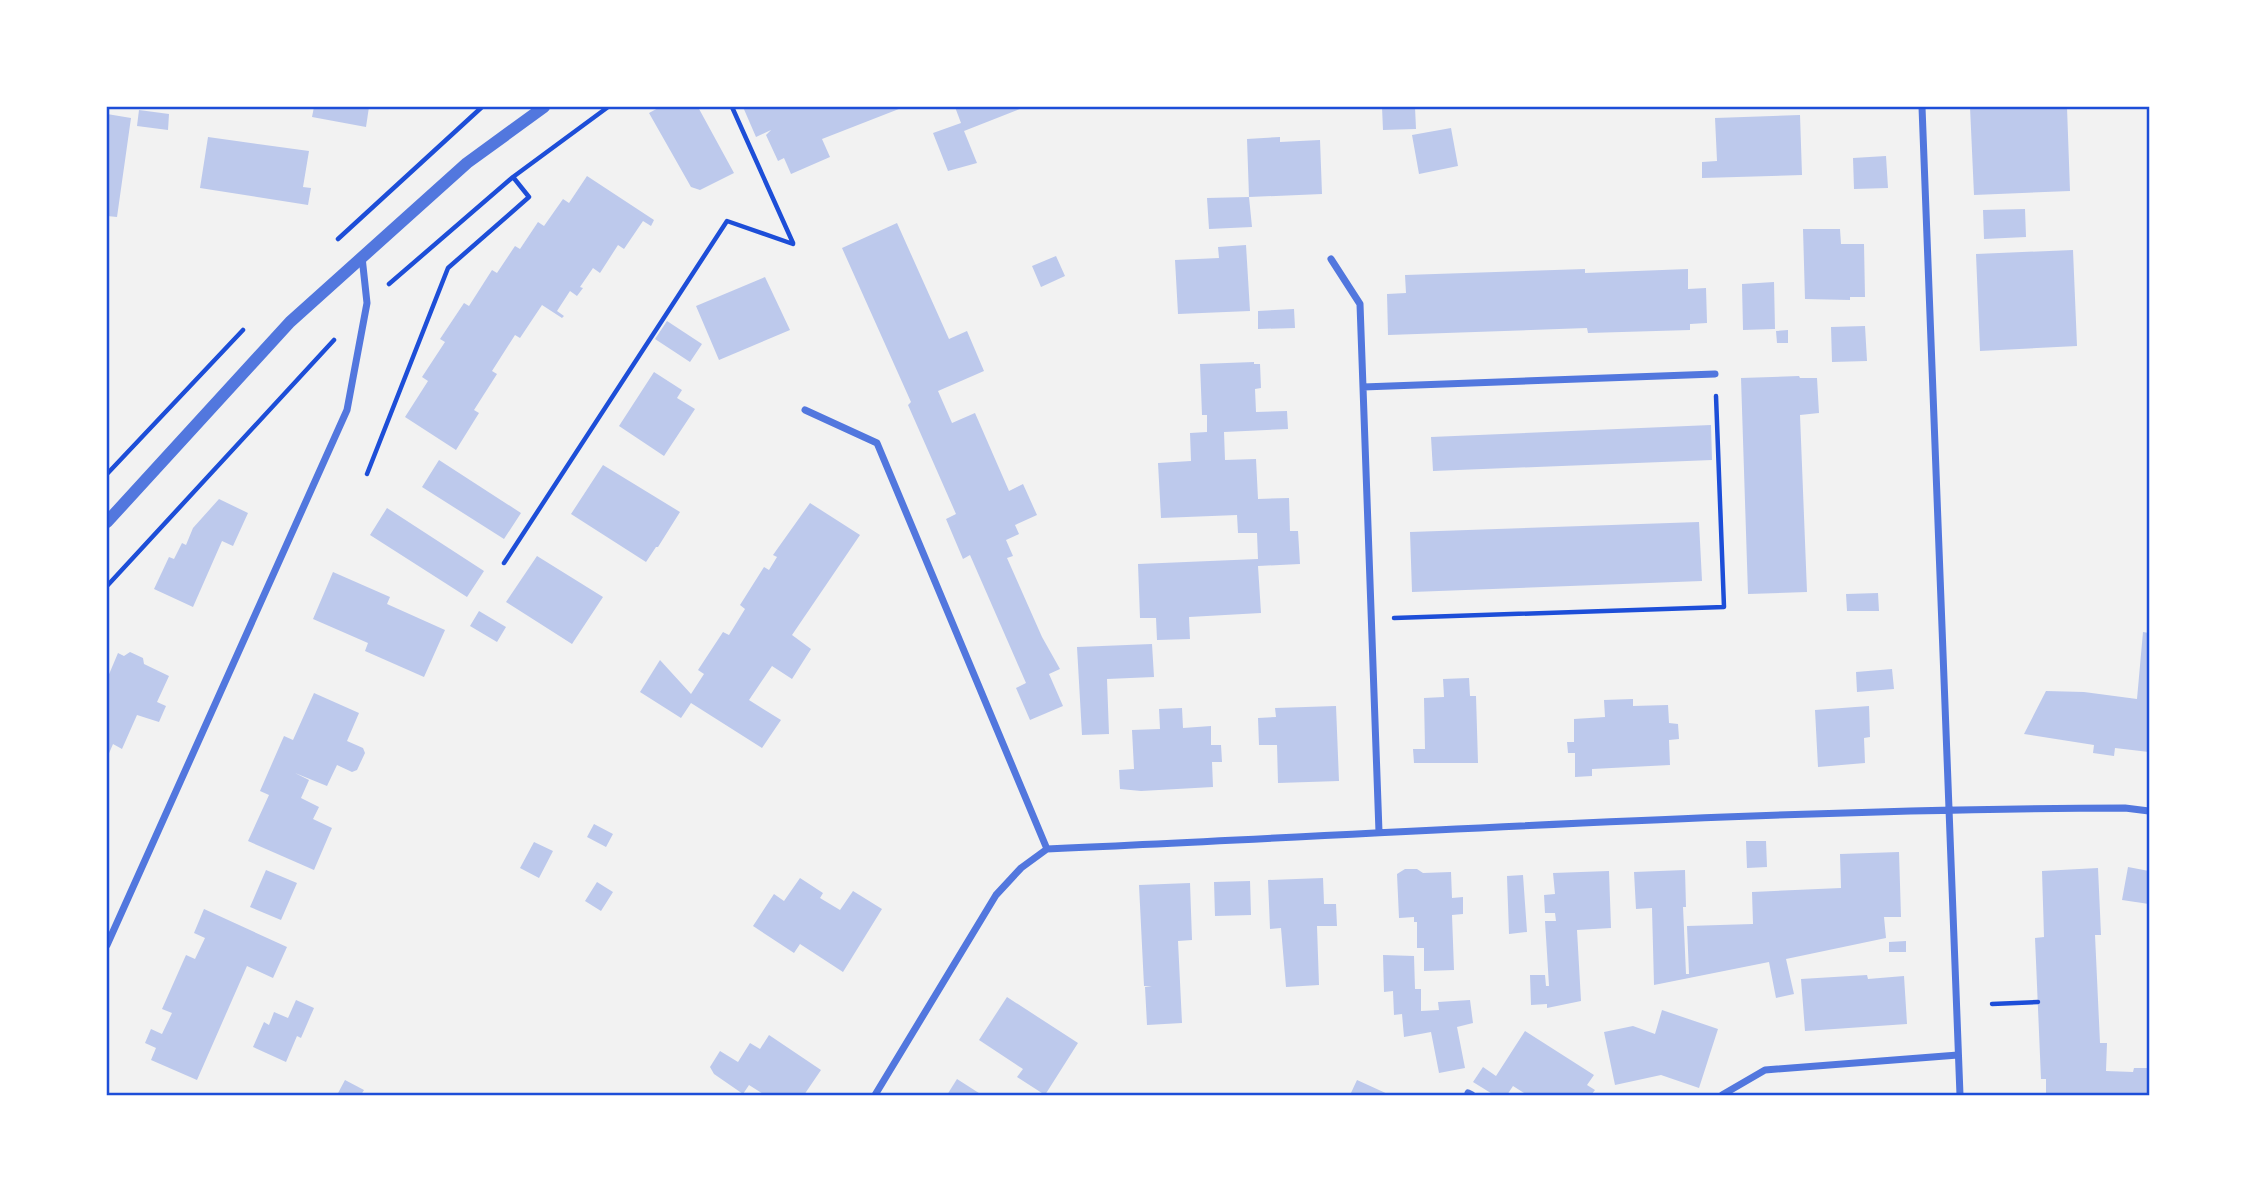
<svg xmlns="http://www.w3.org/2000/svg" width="2256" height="1202" viewBox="0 0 2256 1202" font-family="'Sofia Sans Condensed',sans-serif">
<rect width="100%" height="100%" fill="#f2f2f2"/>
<path fill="#bdc9ec" d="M314,107h55l-3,20 -54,-10z
M660,107h38l36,66 -34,17 -9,-3 -42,-74z
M743,107h161l-82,32 8,18 -39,17 -7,-16 -6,3 -12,-26 5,-5 -15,7z
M955,107h70l-61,24 13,32 -29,8 -15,-38 28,-10z
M1382,107h33l1,22 -33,1z
M1970,107h97l3,84 -96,4z
M139,110l30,4 -1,16 -31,-4z
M107,114l24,4 -14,99 -10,-1z
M1800,115l2,60 -100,3v-16l15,-1 -2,-43z
M1451,128l7,38 -39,8 -7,-39z
M208,137l101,14 -6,36 8,1 -3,17 -108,-17z
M1280,137v5l40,-2 2,54 -73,3 3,30 -43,2 -2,-31 42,-1 -2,-58z
M1886,156l2,32 -34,1 -1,-31z
M587,176l67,44 -3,6 -8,-5 -19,28 -6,-4 -18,28 -7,-5 -13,19 3,1 -6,8 -7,-5 -13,20 7,5 -2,2 -20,-13 -22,33 -5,-3 -23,36 5,3 -23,36 5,3 -23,37 -51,-33 23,-36 -6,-4 23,-35 -5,-3 24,-36 5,3 23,-36 5,3 18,-27 5,3 18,-27 6,4 19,-27 6,4z
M2025,209l1,28 -42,2 -1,-29z
M897,223l52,116 18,-8 17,40 -46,20 14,32 23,-10 34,78 14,-7 14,31 -22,10 4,9 -13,6 7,16 -6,2 35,79 18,32 -11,5 14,32 -33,14 -14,-32 10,-5 -56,-128 -7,4 -17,-40 10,-5 -48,-109 3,-3 -69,-154z
M1803,229h37l1,15h23l1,53h-15v3l-45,-1z
M1246,245l4,66 -72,3 -3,-54 44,-2 -1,-11z
M2073,250l4,96 -97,5 -4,-97z
M1056,256l9,20 -24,11 -9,-21z
M1585,269v4l103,-4v20l18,-1 1,35 -17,1v6l-102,3 -1,-5 -199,7 -1,-41 19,-1 -1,-18z
M765,277l25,53 -71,30 -23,-54z
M1774,282l1,47 -32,1 -1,-46z
M1294,309l1,19 -37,1v-18z
M667,321l35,23 -12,18 -35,-23z
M1865,326l2,35 -35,1 -1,-35z
M1788,330v13h-11l-1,-12z
M1254,362v2h6l1,24 -6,1 1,23 31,-1 1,18 -64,3 1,28 31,-1 2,40 31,-1 1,33h8l2,33 -42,2 3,47 -72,4 1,22 -33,1 -1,-22h-16l-2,-54 120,-5 -1,-26h-19l-1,-18 -76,3 -3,-55 33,-2 -1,-28 17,-1v-17h-5l-2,-51z
M654,372l28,18 -5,8 18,11 -31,47 -45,-30z
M1799,376l1,2h17l2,35 -19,2 7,177 -59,2 -7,-216z
M1711,425l1,35 -279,11 -2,-34z
M439,460l82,53 -17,26 -82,-52z
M603,465l77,47 -22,35h-2l-10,15 -75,-48z
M219,499l29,14 -15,33 -11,-5 -29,66 -39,-18 15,-32 5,2 8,-16 4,2 7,-17z
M810,503l50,32 -68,100 19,14 -19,30 -20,-13 -23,34 32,20 -19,28 -71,-45 -10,15 -41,-26 20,-32 31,34 13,-20 -6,-4 25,-38 6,3 16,-26 -5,-4 24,-38 5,3 8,-13 -4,-2z
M387,508l97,63 -17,26 -97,-62z
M1699,522l3,59 -290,11 -2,-60z
M537,556l66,41 -31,47 -66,-42z
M333,572l57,25 -3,7 58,26 -21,47 -59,-26 3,-8 -55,-24z
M1878,593l1,18h-32l-1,-17z
M479,611l27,16 -9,15 -27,-16z
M2143,632l6,1v119l-34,-4 -1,8 -21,-3 1,-8 -70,-11 22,-43 38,1 53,7z
M1152,644l2,33 -47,2 2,55 -27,1 -5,-88z
M130,652l13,6 1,6 25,12 -12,26 9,4 -7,16 -22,-7 -15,34 -9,-5 -6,14v-79l11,-26 6,3z
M1892,669l2,20 -37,3 -1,-20z
M1469,678l1,18h6l2,67h-64l-1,-14h12l-1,-51 20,-1 -1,-18z
M314,693l45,20 -12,28 16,7 2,5 -8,17 -5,2 -15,-7 -10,21 -32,-13 14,7 -8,18 18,9 -6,12 19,9 -18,42 -66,-29 21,-46 -9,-4 24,-55 9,4z
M1633,699v7l35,-1 1,18 9,1 1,15 -10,1 1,25 -78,4v7l-17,1v-24h-7l-1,-11h7v-23l31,-2 -1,-17z
M1336,706l3,75 -61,2 -1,-38h-18l-1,-27 18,-1 -1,-9z
M1869,706l1,31 -6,1 1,25 -47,4 -3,-57z
M1182,708l1,20 28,-2v19h10l1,17h-10l1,25 -72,4 -21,-2 -1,-19 15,-1 -2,-39 28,-1 -1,-20z
M594,824l19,10 -7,13 -19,-10z
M1746,841h20l1,26 -20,1z
M534,842l19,9 -14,27 -19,-10z
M1899,852l2,65h-17l2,21 -100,21 8,35 -18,4 -7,-36 -115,23 -2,-77 -16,1 -2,-37 51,-2 1,37h-3l3,67h3l-2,-48 66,-2 -1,-32 89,-4 -1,-34z
M2128,867l21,4v33l-27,-4z
M2098,868l3,67h-6l5,108h7l-1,28 27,1 1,-4h15v27h-103v-16h-5l-6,-141 9,-1 -2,-66z
M1405,869h12l6,4 28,-1 1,26 11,-1v17l-11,1 2,55 -30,1v-23h-7v-26h-3v-5l-15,1 -2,-44z
M266,870l31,13 -16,37 -31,-13z
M1609,871l2,57 -34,2 4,71 -34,7v-4l-16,1 -1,-30h15l1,11h3l-4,-65h11l-1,-8h-10l-1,-18 11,-1 -2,-21z
M1523,875l4,57 -18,2 -2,-58z
M800,878l23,15 -3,5 20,12 13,-19 29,18 -39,63 -43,-28 -6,9 -41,-27 21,-32 10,7z
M1323,878l1,26h12l1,22h-20l2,59 -33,2 -5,-59 -11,1 -2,-49z
M1250,881l1,34 -36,1 -1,-34z
M597,882l16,10 -12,19 -16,-10z
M1190,883l2,57 -14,1 4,82 -35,2 -2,-38 7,-1h-8l-5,-101z
M204,909l83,38 -14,31 -26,-12 -50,114 -46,-20 5,-12 -11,-5 6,-14 11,5 10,-21 -10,-4 24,-54 9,4 10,-21 -11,-5z
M1906,941v11h-17v-10z
M1383,955l31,1 1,33h6v22l18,-1 -1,-8 32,-2 3,23 -16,4 8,41 -26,5 -8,-41 -27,5 -2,-23 -8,1 -1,-24 -9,1z
M1867,975l1,4 36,-3 3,48 -102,7 -4,-52z
M1007,997l71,46 -33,52 -28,-18 6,-8 -44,-29z
M296,1000l18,8 -13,30 -4,-2 -11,26 -33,-15 11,-25 5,3 5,-13 14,6z
M1662,1010l56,19 -19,59 -38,-13 -46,10 -11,-53 29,-6 22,8z
M1525,1031l69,44 -7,10 8,5 -4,5h-64l-14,-9 -6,9h-13l-21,-13 10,-15 13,9z
M769,1035l52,35 -17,25h-39l-16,-10 -6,9 -29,-20 -4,-7 10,-16 18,11 12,-19 10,6z
M957,1079l25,16h-35z
M345,1080l19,10 -3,5h-24z
M1357,1080l33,15h-40z"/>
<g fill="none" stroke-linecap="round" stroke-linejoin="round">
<path stroke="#1d4ed8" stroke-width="4.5" d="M732,107l61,136
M338,239l144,-132
M389,284l124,-107 95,-70
M107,474l136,-144
M367,474l81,-206 81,-71 -16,-20
M504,563l223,-342 66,23
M107,586l227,-246
M1394,618l330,-11 -8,-211
M1992,1004l46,-2"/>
<path stroke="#5277de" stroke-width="7" d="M1922,107l38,988
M1331,259l29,45 19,528
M1363,387l352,-13
M805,410l72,33 170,406
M107,945l240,-535 20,-107 -5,-46
M1468,1093l4,2
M875,1095l121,-200 25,-27 26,-19c359,-16 718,-40 1078,-41l24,3
M1722,1095l43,-25 193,-15"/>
<path stroke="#5277de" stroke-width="12" d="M107,522l183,-200 177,-159 77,-56"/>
</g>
<rect width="2256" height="1202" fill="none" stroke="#ffffff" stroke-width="217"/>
<rect x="108" y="108" width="2040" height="986" fill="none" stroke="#1d4ed8" stroke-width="2.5"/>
</svg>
